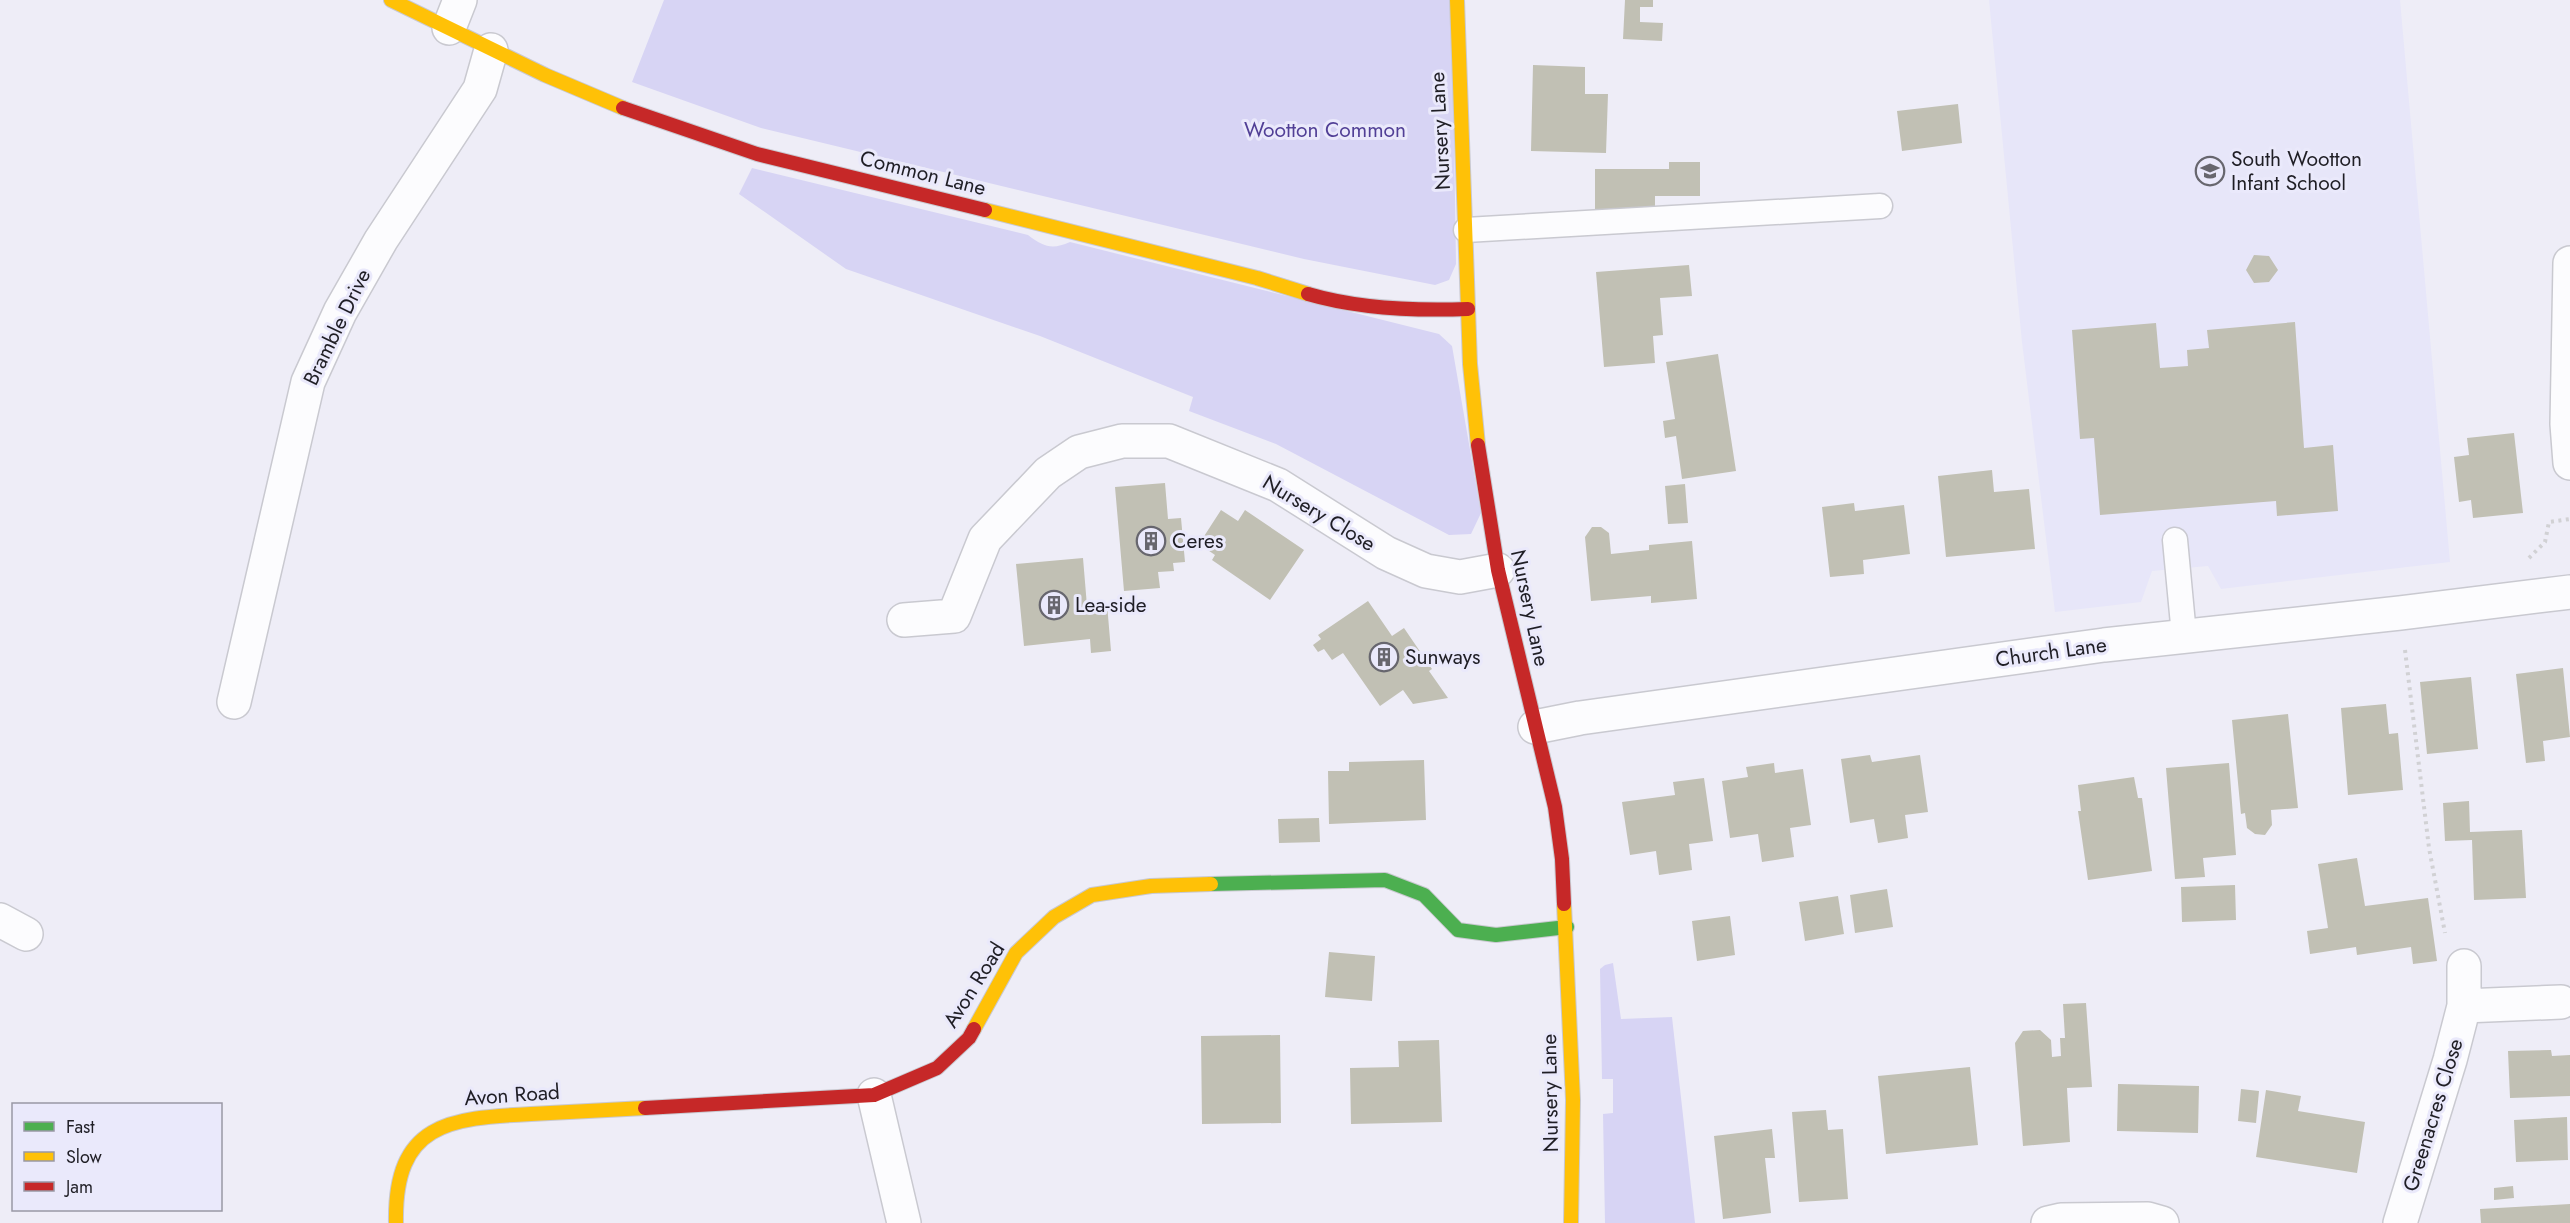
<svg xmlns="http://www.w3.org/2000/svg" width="2570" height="1223" viewBox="0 0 2570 1223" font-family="Jost,sans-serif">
<rect width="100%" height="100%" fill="#eeedf7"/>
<path fill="#e7e6f9" d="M1989,0h411l50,562 -229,27 -13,-23 -56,5 -11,31 -86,10 -33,-270z"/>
<path fill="#d7d4f4" d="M664,0h788l4,264 -7,16 -14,5 -131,-26 -543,-131 -129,-46z
M752,168l276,67c16,12 24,15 42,7l369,92 13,12 29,167 -10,21 -22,1 -173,-91 -87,-33 4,-14 -153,-61 -194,-67 -107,-75z
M1613,963l8,56 51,-2 23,206h-90l-2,-109 10,-1v-34h-11l-2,-110 5,-4z"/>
<path fill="#c1c0b4" d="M1625,0h28v7h-13v15l23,1 -1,18 -39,-2z
M1533,65l52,2v27h23l-2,59 -75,-2z
M1958,104l4,39 -60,8 -5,-40z
M1669,162h31v34h-45v18h-60v-45h74z
M2254,255l15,1 9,14 -9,12 -15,1 -8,-13z
M1689,265l3,31 -32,2 3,37 -10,1 2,27 -51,4 -8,-95z
M2295,322l9,126 29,-3 5,66 -61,5 -1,-15 -176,14 -6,-77 -14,1 -8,-109 84,-7 4,45 28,-2 -1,-16 22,-2 -2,-18z
M1718,354l18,117 -54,8 -6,-43 -11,2 -2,-17 12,-2 -9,-57z
M2514,433l9,80 -50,5 -2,-18 -12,2 -5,-45 15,-2 -2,-17z
M1992,470l2,22 35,-3 6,60 -89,8 -8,-81z
M1165,483l3,36 13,-1 4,44 -12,1 1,8 -16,1 2,16 -36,3 -9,-104z
M1685,484l3,39 -20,1 -3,-38z
M1854,503l1,8 49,-6 6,49 -47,6 1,14 -34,3 -8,-70z
M1221,510l17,11 7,-11 59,40 -34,50 -58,-40 3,-5 -16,-11z
M1592,527h9l8,6 2,21 38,-4v-5l43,-4 5,58 -46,4v-7l-60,5 -6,-64z
M1083,558l4,48 20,-2 4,47 -20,2 -1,-14 -66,7 -8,-82z
M1368,601l24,35 12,-8 28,41 -3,2 19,27 -35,6 -10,-14 -23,16 -37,-53 -11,7 -8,-11 -6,3 -5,-7 8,-6 -3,-4z
M2563,668l7,69 -27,4 2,20 -19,2 -10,-89z
M2471,677l7,72 -51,5 -7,-72z
M2386,704l3,30 9,-1 5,57 -55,5 -7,-87z
M2288,714l10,94 -27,2 1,15 -7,10 -10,-1 -8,-6 -2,-15 -4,1 -9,-94z
M1870,755l2,7 48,-7 8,57 -23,3 3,23 -30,5 -4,-24 -24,4 -9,-64z
M1424,760l2,60 -97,4 -1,-53h21v-9z
M1774,763l1,10 28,-4 8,56 -21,3 4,29 -32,5 -4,-28 -28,4 -8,-57 26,-4 -2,-10z
M2229,763l7,92 -33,3 2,19 -30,2 -9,-111z
M2134,777l4,21h4l10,73 -64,9 -10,-69h3l-3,-26z
M1704,778l9,63 -24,3 3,26 -33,5 -3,-24 -26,4 -8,-53 53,-7 -2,-13z
M2469,801l1,31 52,-2 4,68 -52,2 -2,-60 -27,1 -2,-38z
M1319,818l1,24 -41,1 -1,-24z
M2357,858l8,48 63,-8 9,63 -24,3 -2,-17 -54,8 -1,-8 -46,7 -3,-23 21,-3 -10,-64z
M2235,885l1,35 -54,2 -1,-35z
M1887,889l6,38 -38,6 -5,-38z
M1838,896l6,38 -39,7 -6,-39z
M1730,916l5,39 -38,6 -5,-40z
M1329,952l46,4 -3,45 -47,-4z
M2086,1003l6,84 -25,1 3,54 -47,4 -8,-103 8,-12 17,-1 11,10 1,17 9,-1 -1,-18h5l-2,-34z
M1280,1035l1,88 -79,1 -1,-88z
M1439,1040l3,82 -91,2 -1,-56 49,-1 -1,-26z
M2551,1050l1,6 18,-1v41l-60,2 -2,-47z
M1970,1067l8,78 -92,9 -8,-78z
M2118,1084l81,2 -1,47 -81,-2z
M2241,1089l18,2 -3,32 -18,-2z
M2266,1090l35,6 -3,15 67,11 -8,51 -101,-16z
M1826,1110l2,20 15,-1 5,70 -49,3 -7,-90z
M2567,1117l1,43 -52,2 -2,-42z
M1772,1129l3,29h-10l6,55 -48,6 -9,-83z
M2513,1186l1,12 -20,2v-12z
M2570,1204v19h-89l-1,-14z"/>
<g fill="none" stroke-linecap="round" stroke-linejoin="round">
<g stroke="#c9c9d0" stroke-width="27">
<path id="lane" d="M1466,230l414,-24
M2175,540l9,95"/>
</g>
<g stroke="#c9c9d0" stroke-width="36">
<path id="street" d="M449,28l11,-28
M2570,263l-3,161 3,39
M904,620l50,-4 31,-77 63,-66 31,-21 43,-11h47l109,44 108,68 40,18 34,6 38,-7
M234,702l74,-320 32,-70 41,-72 99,-151 11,-39
M1535,727l45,-9 524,-73 296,-32 170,-21
M0,920l26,14
M2464,966v40
M874,1095l30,128
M2048,1223l13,-3 87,-1 14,4
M2400,1223l50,-163 14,-54 97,-4"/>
</g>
<g stroke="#c9c9d0" stroke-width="16">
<path id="fast" d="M1211,884l174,-4 39,15 34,35 38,5 71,-8"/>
</g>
<g stroke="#c9c9d0" stroke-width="16">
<path id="slow" d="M391,0l154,75 78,33
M1457,0l13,364 8,81
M985,210l272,68 51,16
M1564,904l9,196 -2,123
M974,1029l42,-76 38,-36 38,-22 59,-9 60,-2
M396,1223c-2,-100 53,-105 135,-109 38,-2 76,-4 114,-6"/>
</g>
<g stroke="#c9c9d0" stroke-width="16">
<path id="jam" d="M623,108l134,46 228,56
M1308,294c51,15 107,17 160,15
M1478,445l20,125 57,237 7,52 2,45
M645,1108l229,-13 63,-27 32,-30 5,-9"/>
</g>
<path stroke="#d1d1d4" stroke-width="4" stroke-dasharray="3 4.5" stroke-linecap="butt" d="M2529,558l16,-16 4,-20 21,-3
M2405,650l24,198 16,85"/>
<use href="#lane" stroke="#fcfcfe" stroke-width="24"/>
<use href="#street" stroke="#fcfcfe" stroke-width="33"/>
<use href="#fast" stroke="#4caf50" stroke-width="14"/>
<use href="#slow" stroke="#ffc107" stroke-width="14"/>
<use href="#jam" stroke="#c62828" stroke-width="14"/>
</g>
<defs>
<g id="school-ring" transform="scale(1.5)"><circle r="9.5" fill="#eae9fb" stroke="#67666e" stroke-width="1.5"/><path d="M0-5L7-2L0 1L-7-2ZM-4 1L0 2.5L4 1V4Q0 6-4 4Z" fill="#67666e"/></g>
<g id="building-ring" transform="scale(1.5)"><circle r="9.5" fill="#eae9fb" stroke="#67666e" stroke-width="1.5"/><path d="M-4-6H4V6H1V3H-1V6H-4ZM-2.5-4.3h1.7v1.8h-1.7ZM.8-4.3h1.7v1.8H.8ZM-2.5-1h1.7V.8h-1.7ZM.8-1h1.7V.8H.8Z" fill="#67666e"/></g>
</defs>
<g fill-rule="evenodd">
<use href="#school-ring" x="2210" y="171"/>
<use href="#building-ring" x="1151" y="541"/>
<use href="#building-ring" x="1054" y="605"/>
<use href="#building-ring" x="1384" y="657"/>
</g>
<g text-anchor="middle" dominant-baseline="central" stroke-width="6" stroke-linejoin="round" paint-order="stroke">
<g font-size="21" fill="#513f96" stroke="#eae9fb">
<text x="1325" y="130">Wootton Common</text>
</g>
<g font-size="21" fill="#1f1e25" stroke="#eae9fb">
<text transform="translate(1440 131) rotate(-93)">Nursery Lane</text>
<text transform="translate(923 173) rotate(14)">Common Lane</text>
<text transform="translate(337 327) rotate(-64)">Bramble Drive</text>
<text transform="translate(1319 513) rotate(31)">Nursery Close</text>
<text transform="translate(1530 608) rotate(78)">Nursery Lane</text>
<text transform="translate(2051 652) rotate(-8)">Church Lane</text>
<text transform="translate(974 985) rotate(-58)">Avon Road</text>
<text transform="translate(1550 1093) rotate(-91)">Nursery Lane</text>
<text transform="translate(512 1095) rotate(-4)">Avon Road</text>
<text transform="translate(2433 1115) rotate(-73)">Greenacres Close</text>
</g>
<g font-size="21" fill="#1f1e25" stroke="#eae9fb" text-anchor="start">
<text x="2231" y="159">South Wootton<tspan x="2231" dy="24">Infant School</tspan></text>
<text x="1172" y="541">Ceres</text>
<text x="1075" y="605">Lea-side</text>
<text x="1405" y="657">Sunways</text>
</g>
</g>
<rect x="12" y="1103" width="210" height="108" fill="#eae9fb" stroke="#9998a5" stroke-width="1.5"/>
<rect x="24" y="1122" width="30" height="9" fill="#4caf50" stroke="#9998a5" stroke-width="1.5"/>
<text x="66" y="1133" font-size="18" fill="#1f1e25">Fast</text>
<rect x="24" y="1152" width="30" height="9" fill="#ffc107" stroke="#9998a5" stroke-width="1.5"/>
<text x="66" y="1163" font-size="18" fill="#1f1e25">Slow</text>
<rect x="24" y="1182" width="30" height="9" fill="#c62828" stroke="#9998a5" stroke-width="1.5"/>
<text x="66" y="1193" font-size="18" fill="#1f1e25">Jam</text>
</svg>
